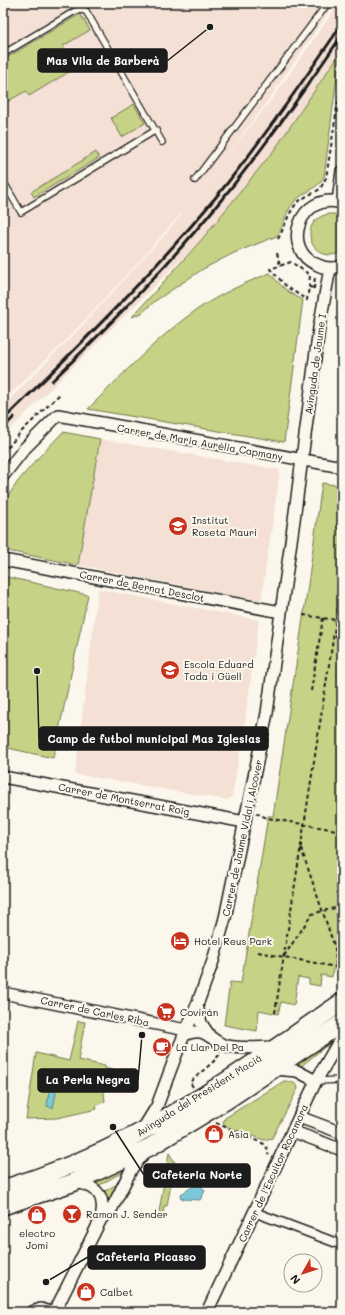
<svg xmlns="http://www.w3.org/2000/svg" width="345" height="1315" viewBox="0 0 345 1315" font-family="Mali,sans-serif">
<rect width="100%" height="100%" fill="#fbf7ec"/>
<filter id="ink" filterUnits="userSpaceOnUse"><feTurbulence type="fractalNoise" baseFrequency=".025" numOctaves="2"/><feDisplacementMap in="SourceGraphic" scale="8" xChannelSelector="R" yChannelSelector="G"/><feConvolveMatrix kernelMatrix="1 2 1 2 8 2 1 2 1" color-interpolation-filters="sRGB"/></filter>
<g filter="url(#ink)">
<path fill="#f4e0d4" d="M3,3h332l-68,99 -48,63 53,-66 67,-96h3v46l-67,100 -72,89 -200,198v-30l80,-81 87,-96 16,-21 -52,59 -67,72 -64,62z
M100,439l180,31 -19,131 -183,-36z
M98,589l161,31 -14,101 -13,76 -5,3 -152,-26z"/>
<path fill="#c6d285" stroke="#717750" d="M80,14l10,16 -27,16 3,6 -6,4 9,16 -40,24 -3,-5 -23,13v-44z
M340,53l-16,124c-6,12 -20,15 -29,24 -11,12 -10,24 -18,35l-43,17 -31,16 -48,32 -13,12 -10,4 71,-79 72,-89z
M134,104l11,19 -23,14 -11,-19z
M96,152l3,6 -65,39 -3,-5z
M329,214h6l7,3v35c-31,15 -47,-32 -13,-38z
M270,273c11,13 18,20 33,27l-19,142 -196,-33c31,-31 61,-63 96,-90 26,-20 55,-34 86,-46z
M63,432l37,7 -22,126 -75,-15v-47l16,-23 18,-21z
M322,483l20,3v484l-9,-1 -1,8 -11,-2 -1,11 -11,-2v-5l-11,-2 -4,28 -13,-3 -3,12 -19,-4 -2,21 -33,-6 6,-43 11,1 27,-167h5l33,-217z
M3,576l85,19 -35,163 -50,-11z
M78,1021l7,1 -7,38 27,6v2l7,2 -8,23 1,8 -9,5 1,3 -40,9 -31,1 10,-66 33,8z
M326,1043h2l1,4 -3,-1 -26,21h-2v-5z
M284,1081c5,0 9,1 13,4l1,3c-8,17 -17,32 -26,50l-8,2 -39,-14 -2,-3 2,-5z
M169,1153l15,24 -13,6 -4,23h-3l-1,8 -4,-2z
M120,1170l4,1 -26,15 -3,-4z
M119,1183l-9,19h-3l-4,-10z"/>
<path fill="#7bc8d9" stroke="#55838d" d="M54,1089l2,4 -3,15 -6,-2 2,-14z
M199,1183l6,8 -5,9 -17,-1 -3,-2 1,-3z"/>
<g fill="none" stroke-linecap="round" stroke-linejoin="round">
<g stroke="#1c1c1c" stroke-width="8">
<path id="service" d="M3,54l72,-43 7,-1 4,1 76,131
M195,180l133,-177
M3,181l18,31 135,-82
M316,1081l26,-1"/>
</g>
<g stroke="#1c1c1c" stroke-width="11">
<path id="pedestrian" d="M254,1212l88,33"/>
</g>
<g stroke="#1c1c1c" stroke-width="14">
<path id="minor" d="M338,201l4,-30
M342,203c-42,-13 -63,47 -24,62 8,4 16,4 24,1
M3,476l21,-27 34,-34 284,52
M3,560l278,52
M3,777l242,45
M3,993l183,37
M197,1005l4,18 8,12
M184,1035c24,-10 24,6 43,11 16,3 32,2 48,1
M274,1069l23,2 19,10
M299,1117l43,16
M143,1129l14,-23 22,-59 18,-42 16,-44 12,-43 42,-205 27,-193 25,-192 11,-60
M292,1131l50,19
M74,1183c12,-1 27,7 28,20 1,5 0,11 -1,16
M50,1311l4,-1 4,-5 43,-86 11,-11 20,-40 13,-16
M32,1312l9,-3 10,3
M207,1312l109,-231 26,-45"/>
</g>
<g stroke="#1c1c1c" stroke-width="20">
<path id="primary" d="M3,1189c45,-14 90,-32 132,-54 73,-38 140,-87 207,-133
M3,1206l69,-23 78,-36 77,-47 115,-77"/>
</g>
<path stroke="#1c1c1c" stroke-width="2" stroke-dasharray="4 3" stroke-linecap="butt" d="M278,239c7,-12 10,-27 20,-37 7,-6 16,-9 22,-13 2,-3 4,-8 6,-11l16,-101
M277,253l3,12
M309,287l1,-12 -19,-13 -21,7 17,18 20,13 2,-13 6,1
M314,289l1,-14
M3,453l18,-21 40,-39
M303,615l33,5
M334,635l8,2
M311,691l12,-73
M256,813l11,5 75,13
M340,831l2,-8
M301,848l34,100 1,19
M258,952l83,16
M284,956l28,-42 30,-8
M275,1013l67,-432
M193,1087l-3,-5 23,-20 7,-8
M216,1123l48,21 3,4 1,6 1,1"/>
<use href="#service" stroke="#fbf7ec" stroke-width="5.5"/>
<use href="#pedestrian" stroke="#fbf7ec" stroke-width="8"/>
<use href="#minor" stroke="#fbf7ec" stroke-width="11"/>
<use href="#primary" stroke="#fbf7ec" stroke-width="17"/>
<path stroke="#1c1c1c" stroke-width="3" d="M52,381c60,-58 118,-117 170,-182 43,-52 82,-108 120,-164
M3,420c74,-72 147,-144 213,-223 45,-55 86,-114 126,-173
M3,428l11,-11"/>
</g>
</g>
<defs>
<g id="school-disc" transform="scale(1)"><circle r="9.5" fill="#c8321e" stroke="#fbf7ec"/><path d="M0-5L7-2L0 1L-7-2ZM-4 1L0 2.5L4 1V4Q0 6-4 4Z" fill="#fff"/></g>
<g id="hotel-disc" transform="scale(1)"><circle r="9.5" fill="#c8321e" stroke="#fbf7ec"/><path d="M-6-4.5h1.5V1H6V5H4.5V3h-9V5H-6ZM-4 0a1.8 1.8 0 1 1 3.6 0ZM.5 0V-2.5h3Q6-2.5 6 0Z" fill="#fff"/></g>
<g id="supermarket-disc" transform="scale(1)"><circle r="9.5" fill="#c8321e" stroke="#fbf7ec"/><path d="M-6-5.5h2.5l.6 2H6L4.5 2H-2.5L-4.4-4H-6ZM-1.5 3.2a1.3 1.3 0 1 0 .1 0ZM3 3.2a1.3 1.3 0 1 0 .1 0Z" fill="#fff"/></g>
<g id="cafe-disc" transform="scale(1)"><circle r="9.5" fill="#c8321e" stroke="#fbf7ec"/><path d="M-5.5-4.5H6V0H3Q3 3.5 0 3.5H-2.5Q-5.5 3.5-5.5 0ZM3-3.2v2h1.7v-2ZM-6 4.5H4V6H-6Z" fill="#fff"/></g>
<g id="shop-disc" transform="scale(1)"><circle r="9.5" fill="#c8321e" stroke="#fbf7ec"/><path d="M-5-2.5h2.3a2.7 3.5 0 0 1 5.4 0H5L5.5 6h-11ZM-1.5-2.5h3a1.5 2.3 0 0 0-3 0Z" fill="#fff"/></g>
<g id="bar-disc" transform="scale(1)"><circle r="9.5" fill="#c8321e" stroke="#fbf7ec"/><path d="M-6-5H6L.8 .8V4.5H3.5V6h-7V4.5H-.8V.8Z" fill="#fff"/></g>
</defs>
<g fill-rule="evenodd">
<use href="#school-disc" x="178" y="526"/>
<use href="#school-disc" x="170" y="670"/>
<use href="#hotel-disc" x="180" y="941"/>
<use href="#supermarket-disc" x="166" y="1012"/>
<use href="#cafe-disc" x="162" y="1047"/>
<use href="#shop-disc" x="214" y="1134"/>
<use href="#bar-disc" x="72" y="1214"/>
<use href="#shop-disc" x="37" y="1215"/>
<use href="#shop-disc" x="86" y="1292"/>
</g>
<g text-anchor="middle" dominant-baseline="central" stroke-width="4" stroke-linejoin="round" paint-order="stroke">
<g font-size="10" fill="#1c1c1c" stroke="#fbf7ec">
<text transform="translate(315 364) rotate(-82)">Avinguda de Jaume I</text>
<text transform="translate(200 442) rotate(10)">Carrer de Maria Aurèlia Capmany</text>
<text transform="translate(142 586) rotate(11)">Carrer de Bernat Desclot</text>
<text transform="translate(124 799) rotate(11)">Carrer de Montserrat Roig</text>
<text transform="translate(242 838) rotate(-78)">Carrer de Jaume Vidal i Alcover</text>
<text transform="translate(95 1011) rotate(12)">Carrer de Carles Riba</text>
<text transform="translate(199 1095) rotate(-32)">Avinguda del President Macià</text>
<text transform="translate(273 1173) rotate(-65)">Carrer de l'Escultor Rocamora</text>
</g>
<g font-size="10" fill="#1c1c1c" stroke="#fbf7ec" text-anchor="start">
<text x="192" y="520">Institut<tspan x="192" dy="12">Roseta Mauri</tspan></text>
<text x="184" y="664">Escola Eduard<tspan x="184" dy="12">Toda i Güell</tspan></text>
<text x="194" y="941">Hotel Reus Park</text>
<text x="180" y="1012">Covirán</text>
<text x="176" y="1047">La Llar Del Pa</text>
<text x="228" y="1134">Asia</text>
<text x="86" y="1214">Ramon J. Sender</text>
<text x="37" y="1233" text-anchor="middle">electro<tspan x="37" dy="12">Jomi</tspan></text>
<text x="100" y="1292">Calbet</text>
</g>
</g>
<path fill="none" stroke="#1c1c1c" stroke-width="1.5" d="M210 27L167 61M37 671L39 739M142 1035L138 1080M113 1127L144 1175M46 1282L88 1257"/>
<g fill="#1c1c1c" stroke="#fbf7ec" stroke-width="1.5">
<circle cx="210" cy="27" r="4"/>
<circle cx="37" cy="671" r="4"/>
<circle cx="142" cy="1035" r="4"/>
<circle cx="113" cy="1127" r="4"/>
<circle cx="46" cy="1282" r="4"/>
</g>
<g fill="#1c1c1c" stroke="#1c1c1c" stroke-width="1.5">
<rect x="38" y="49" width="129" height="23" rx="4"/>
<rect x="39" y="727" width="229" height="23" rx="4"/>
<rect x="38" y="1069" width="100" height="23" rx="4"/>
<rect x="144" y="1164" width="106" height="23" rx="4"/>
<rect x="88" y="1246" width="117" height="23" rx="4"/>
</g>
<g font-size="11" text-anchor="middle" font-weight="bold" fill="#fff">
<text x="103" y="65">Mas Vila de Barberà</text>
<text x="154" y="743">Camp de futbol municipal Mas Iglesias</text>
<text x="88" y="1084">La Perla Negra</text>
<text x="197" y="1179">Cafeteria Norte</text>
<text x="146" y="1261">Cafeteria Picasso</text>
</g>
<rect width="345" height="1315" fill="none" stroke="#fbf7ec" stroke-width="16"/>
<rect x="8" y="8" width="329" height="1299" fill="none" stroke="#1c1c1c" stroke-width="1.5" filter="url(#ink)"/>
<g transform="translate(303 1273) rotate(231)"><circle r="19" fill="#fbf7ec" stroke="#a29f99"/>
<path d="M0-3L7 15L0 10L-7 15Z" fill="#c8321e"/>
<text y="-6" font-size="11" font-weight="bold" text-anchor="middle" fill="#1c1c1c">N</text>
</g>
</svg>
